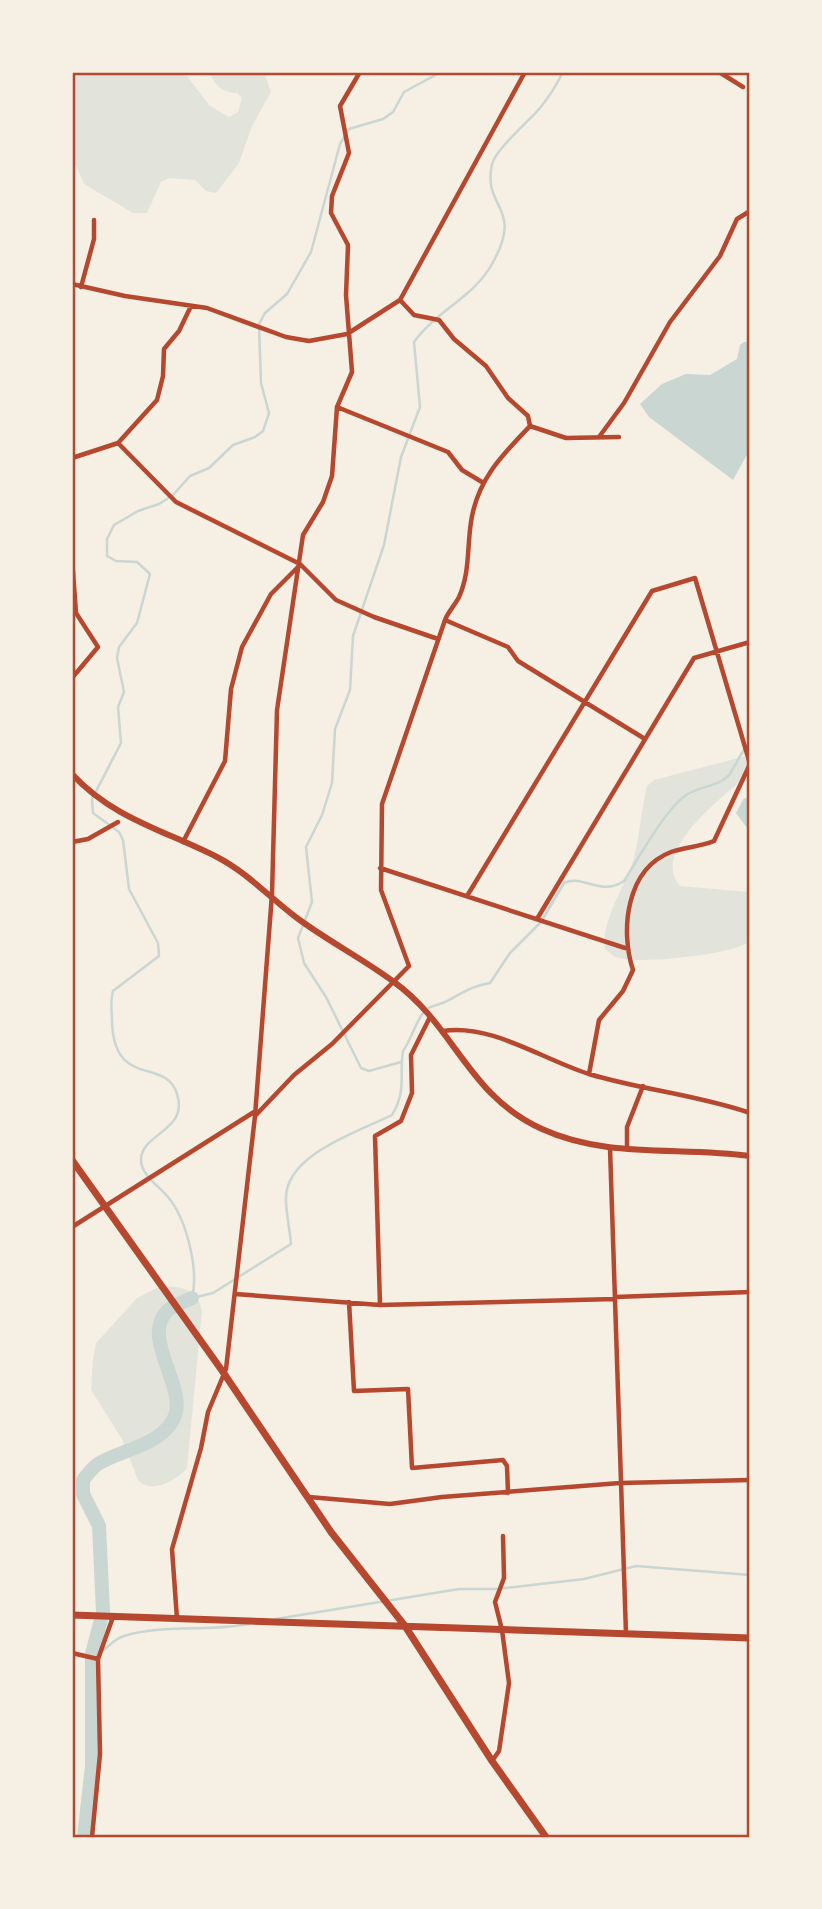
<svg xmlns="http://www.w3.org/2000/svg" width="822" height="1909" viewBox="0 0 822 1909" font-family="Poppins,sans-serif">
<rect width="100%" height="100%" fill="#f6efe4"/>
<path fill="#e2e4dc" d="M72,72h112l25,33 20,12 9,-5 4,-14 -5,-5c-16,-1 -21,-7 -28,-21h55l7,20 -19,34 -13,37 -23,30 -10,-2 -11,-11 -26,-2 -8,4 -14,31h-14l-49,-29 -12,-28z
M742,757h8v16c-23,21 -101,77 -70,113l69,6 1,44 -3,7c-19,12 -106,21 -128,15 -6,-1 -9,-5 -14,-9 -4,-29 19,-60 28,-88 7,-24 8,-51 14,-75l7,-6z
M161,1286c22,1 36,2 41,25l-15,157c-10,12 -35,27 -49,12l-16,-41 -31,-49 2,-31 3,-16 41,-45z"/>
<path fill="#c9d6d2" d="M744,342h6v107l-17,31 -84,-63 -9,-13 22,-20 24,-10 24,1 27,-16 3,-14z
M744,798l6,1v33l-14,-19z"/>
<g fill="none" stroke-linecap="round" stroke-linejoin="round">
<path stroke="#c9d6d2" stroke-width="2.5" d="M401,1062l-32,9 -8,-3 -35,-71 -22,-34 -6,-25 14,-36 -6,-55 16,-32 10,-32 3,-54 15,-39 3,-54 31,-91 17,-88 19,-50 -6,-65c22,-31 60,-45 78,-78 33,-58 -10,-54 0,-100 4,-15 37,-43 48,-56 9,-11 17,-24 23,-36
M192,1298c7,-28 -5,-78 -24,-101 -9,-11 -27,-22 -27,-37 0,-27 48,-29 36,-66 -11,-37 -62,-5 -65,-71 0,-11 -2,-22 1,-32l46,-35 -1,-13 -29,-54 -6,-49 -4,-8 -26,-19 -1,-14 29,-56 -3,-36 6,-15 -7,-34 2,-11 18,-24 13,-49 -13,-12 -21,-1 -9,-5v-17l7,-14 24,-14 21,-7 14,-9 17,-19 19,-8 24,-23 22,-8 8,-6 6,-18 -8,-30 -2,-59 6,-11 22,-19 24,-42 29,-108 9,-15 34,-10 10,-7 11,-20 37,-20
M193,1298l20,-5 78,-49c-1,-15 -5,-30 -5,-44 -2,-45 72,-68 106,-85 15,-25 7,-39 11,-64 8,-11 11,-24 18,-35 8,-13 17,-9 28,-16 15,-8 23,-14 41,-17l20,-30 31,-31 23,-39c20,-9 36,14 60,-2 14,-22 41,-71 61,-85 12,-10 34,-9 44,-21 8,-11 11,-23 21,-32
M276,1619l183,-30h39l86,-10 52,-13 114,9
M92,1654c15,-1 18,-14 32,-18 41,-12 83,-4 125,-12"/>
<path stroke="#c9d6d2" stroke-width="14" d="M84,1837l8,-71v-112l11,-42 -4,-86 -16,-32v-14c4,-5 9,-12 15,-16 24,-15 64,-18 77,-48 11,-30 -34,-78 -8,-105 6,-6 18,-9 25,-13"/>
<path stroke="#b5482f" stroke-width="4.5" d="M719,72l24,15
M72,284l53,12 82,12 79,29 23,4 38,-7 53,-34 125,-228
M81,287l13,-48v-19
M400,300l14,15 25,5 15,19 32,27 22,32 20,18 2,10
M337,407l111,45 14,18 20,12
M530,426l36,12 53,-1
M599,437l25,-34 46,-81 50,-66 17,-37 13,-8
M118,443l58,59 124,62 36,36 38,17 64,22
M72,458l46,-15 39,-43 6,-24 1,-27 15,-18 12,-25
M72,558l4,55 22,34 -26,31
M445,620l63,27 10,14 127,78
M72,842l16,-3 30,-17
M183,842l42,-81 6,-72 11,-42 29,-53 29,-29
M380,868l245,80
M467,896l185,-305 43,-13 55,186
M537,919l157,-261 56,-16
M443,1031c47,-8 101,29 146,43 53,16 109,21 161,39
M589,1074l10,-54 24,-29 10,-21c-13,-39 -7,-101 38,-118 14,-5 29,-5 43,-11l36,-77
M255,1116l39,-41 38,-31 77,-78 -28,-76 1,-86 63,-184c3,-8 10,-15 14,-23 11,-24 8,-50 12,-75 6,-42 31,-67 59,-96
M610,1148l16,486
M627,1149v-22l16,-41
M72,1227l182,-115
M235,1294l145,11 235,-6
M615,1297l135,-5
M349,1302l5,89 54,-2 4,79 91,-8 4,6 1,27
M380,1305l-5,-169 26,-15 11,-28 -1,-38 19,-38
M309,1497l81,7 52,-7 178,-14 130,-3
M177,1619l-5,-70 29,-101 7,-36 18,-43 29,-253 17,-222 5,-184 26,-175 20,-33 9,-26 5,-69 15,-35 -6,-77 2,-50 -17,-32 1,-17 17,-43 -9,-47 20,-34
M72,1653l26,6
M492,1761l7,-10 10,-68 -7,-53 -7,-28 9,-24 -1,-42
M92,1837l8,-83 -2,-95 15,-42"/>
<path stroke="#b5482f" stroke-width="6" d="M72,774c40,44 94,57 145,83 31,16 53,41 80,61 31,23 66,41 97,64 61,44 73,113 148,147 65,30 139,17 208,27"/>
<path stroke="#b5482f" stroke-width="7" d="M72,1160l151,212 108,160 74,94 87,135 54,76
M72,1615l678,23"/>
</g>
<rect width="822" height="1909" fill="none" stroke="#f6efe4" stroke-width="147"/>
<rect x="74" y="74" width="674" height="1762" fill="none" stroke="#b5482f" stroke-width="2.5"/>
</svg>
